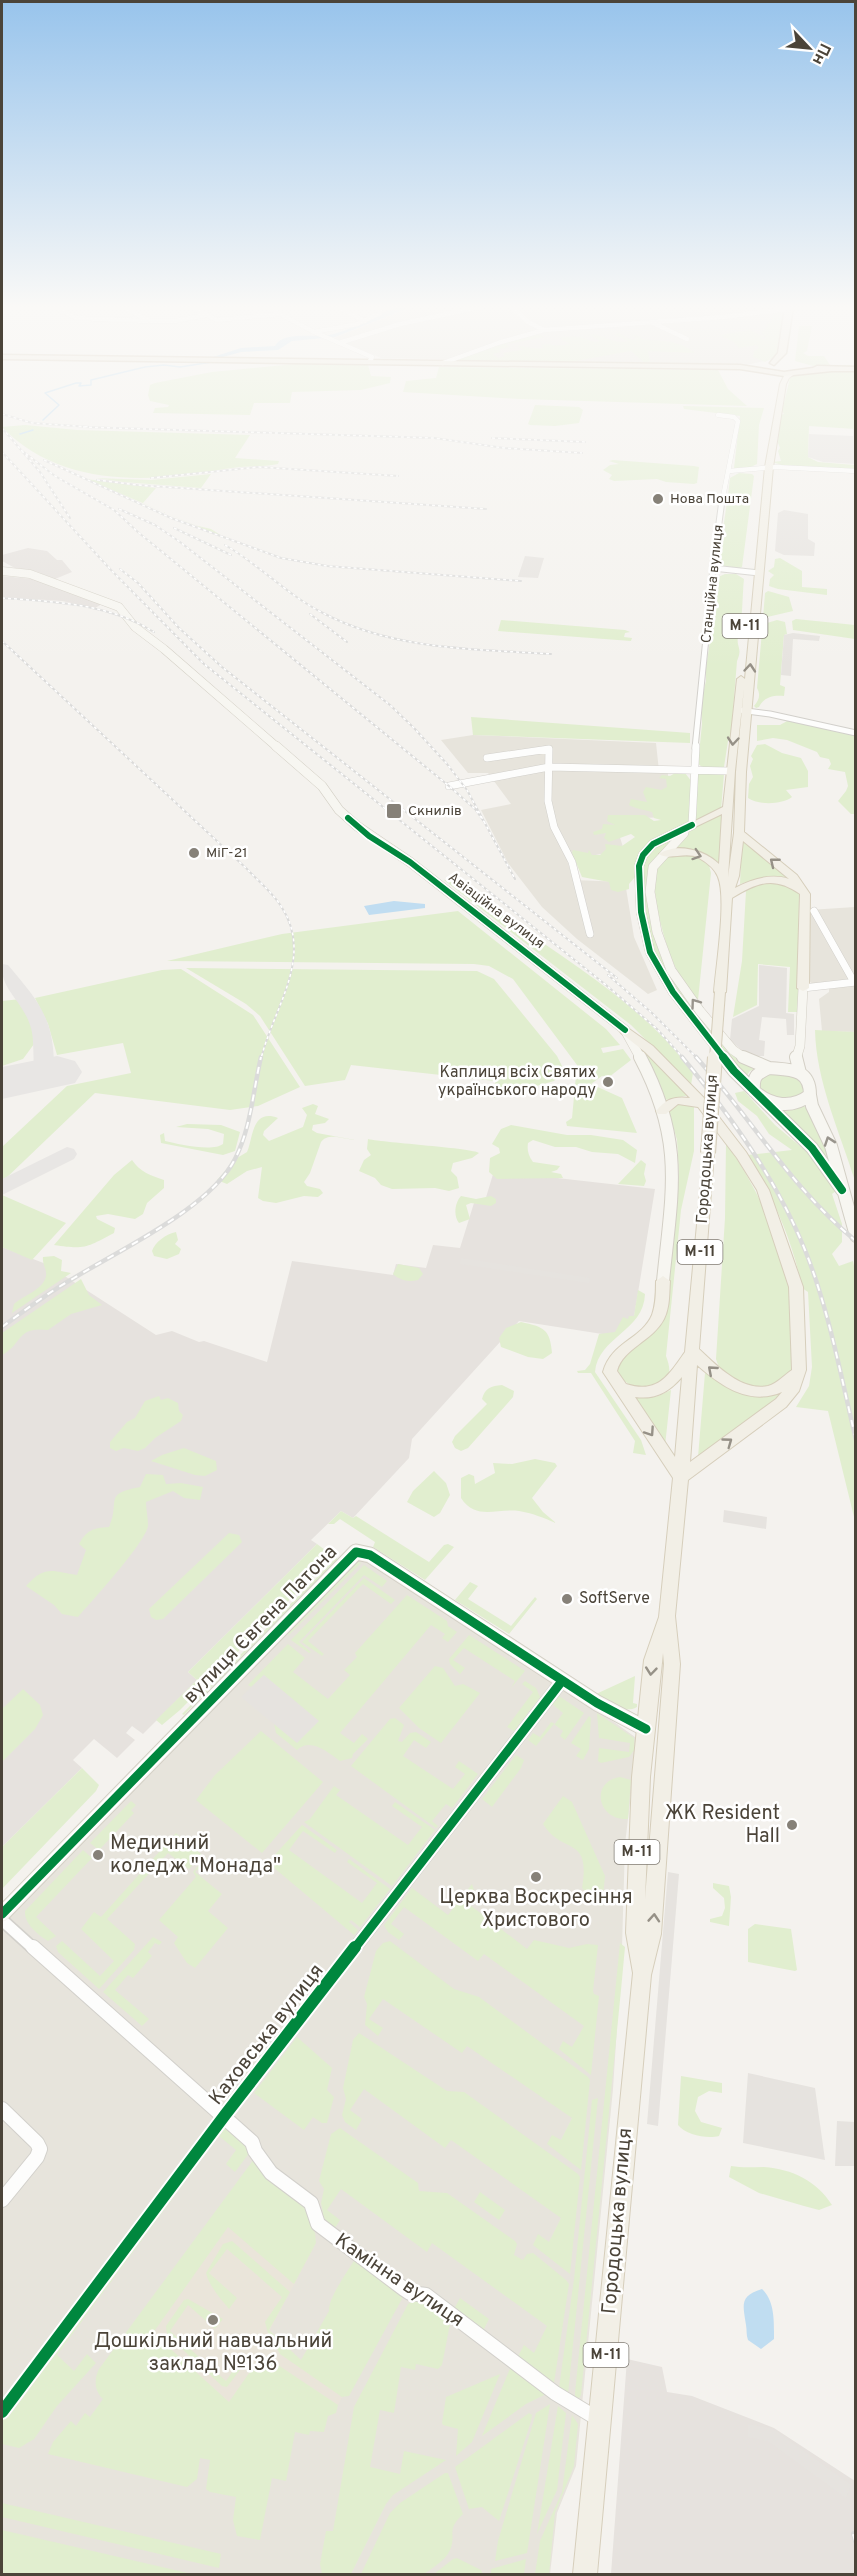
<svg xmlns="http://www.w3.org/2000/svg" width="857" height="2576" viewBox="0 0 857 2576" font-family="Overpass,sans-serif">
<rect width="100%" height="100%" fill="#f4f2ee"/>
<path fill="#e7e4dc" d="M413,307h374l-14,52 -27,6 -365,-7 -47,-20z
M473,735l183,8 3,28h9v46l-54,2 10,31 -57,10 6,20 52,2 9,55 23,53 -9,4 -71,-55 -35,-32 -34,-44 -27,-53 30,-6 -23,-31h-20l-27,-33z
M855,907v73l-43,4 -6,-7 3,-67z
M855,985v47l-33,-1 -3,-32 10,-7v-3z
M364,1558l253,166 18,13 2,6 -12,101 -3,104 -9,141 -37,377 -19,47 -7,61h-548v-649l357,-366z"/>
<path fill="#e6e2de" d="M28,548l19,3 10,9h5l10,12 -17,7 -20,-8 -20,-3 -13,-7 1,-3 -1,-3z
M2,576l31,3 69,25 -7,4 -33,-7 -60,-4z
M494,1171l161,18 -21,128 -5,-1v6l-14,14 -96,-15 -107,118 -3,19 -56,60 -12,-7 -30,29 6,4 -129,128 9,8 -54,54 -11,-8 -6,7 9,7 -18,18 -23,-19 -21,21 9,8 -80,79v-600l44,17 110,71 16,-4 27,11 5,-1 63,21 25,-101 101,14 3,-11 30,4 7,-23 27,3 14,-45 10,1z
M627,2359l35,8 5,25 25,4 82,32 81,53v93h-244z"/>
<path fill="#eae5da" d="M253,2179l56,50 7,10v4l-46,87 31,30 29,-49 43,30 -35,64 -43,-4 -29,10 -160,-27z"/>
<path fill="#e1eecf" d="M783,311l-7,45 -11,6 -12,-5 1,-6 5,-3 -2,-3 -18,3 -5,-6 -15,-7 31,-5 13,6 -1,3h4l-5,-7 7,-5 -2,-3 4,-1 4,-11z
M799,326h13l-5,25 -4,2 5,3h16l6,9h25v2l-42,-1 -18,-5z
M537,333l7,4 -38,7 3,3 -10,2 2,3 -8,2 5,4 7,-2 -2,-3 19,-3 -4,-4c9,0 16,4 26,2l-3,-3c11,-2 15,2 29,-1l-11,-6c6,-1 15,-3 21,-1 9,2 11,6 20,4l-12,-7c14,-1 25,11 40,7l-14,-7 5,-1 13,7 7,-1 -9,-5c6,0 12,6 19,6 17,1 31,1 46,13l-47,-2 2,10 -5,2 -14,-12 -61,11 -118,-2z
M294,364l74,1 3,11 20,1 -1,6 -29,7 -69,2 -2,11h-36l-4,12 -97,-2 2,-5 13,-1 1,-2 -19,-4 -2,-6 2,-10 5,-2 57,-11z
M439,367l279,3 10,19 19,17 -227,-7 -117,-7 3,-11 30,-3z
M831,371h24v58l-46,-3 -1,31 10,5 37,3v5l-70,-4 -13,-4 9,-1 -3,-10 2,-3 -2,-5 2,-28 4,-1 -2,-3 8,-33 7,-4z
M535,405l44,2 4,3 -4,13 -24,3 -25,-1 -2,-1z
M683,406l81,2 -5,17 -2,39 -10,5 -13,-1 6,-52 -56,-7z
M25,425l52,5 173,5 -15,23 44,3 -1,3c-15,3 -31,2 -46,4 -16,2 -30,6 -46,7 -66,8 -136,2 -184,-48z
M613,460l81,6 5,1 -2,16 -3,1 -28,-2 -9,-3 -43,2 -5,-2 3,-4 -9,-5 7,-5 9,-1 -10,-3z
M739,473l13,1 2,2 -12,91 -4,2 -21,-4 4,-22 -2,-3 4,-11 4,-27 -2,-1 3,-5 2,-18z
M211,474l-10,14 -78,-6 -27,-4 55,2z
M86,479l70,9 -13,15 51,22 17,4 11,7 -11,-4z
M780,558l22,13v16l25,2v6l-49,-6 -9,-3 1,-7 4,-4 -6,-4 6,-4 1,-8z
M725,574h11l8,5c-2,19 -1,41 -6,58 -2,11 5,10 -1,24l-6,74 -3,6 -4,26c-8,2 -19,3 -26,-3l4,-40 -1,-22 5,-21v-13l9,-61 -4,-3 5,-6 -3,-7 4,-4 1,-10z
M768,591l21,6 4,14 -30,7 2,-25z
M796,619l59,6v14l-62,-9 -1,-9z
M501,620l124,10 5,2 -5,1 -1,4 8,1 -1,3 -133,-10z
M777,620l8,2 2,12 -3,1 -4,50 5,2 -1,9c-11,-1 -20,1 -25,11l-3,1 -2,-2c5,-6 7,-11 3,-18l5,-57 5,-8z
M471,717l219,16v10l-217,-8z
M789,720l66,15v79h-4l-13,-13 8,-10 2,-5 -3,-14 -17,-3 3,-5 -2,-5 -9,-2 -3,-5 -30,-12 -14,-2 -16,3v-16h23z
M765,744l17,9 19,5 7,13v16l-22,3 6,7c-10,8 -35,8 -44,1l1,-14 4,-7 -3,-11 3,-7 -2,-3 6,-11z
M677,772l8,1 7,9 -1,37 -21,25 -18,17 -3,8c1,21 0,45 5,65 13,58 62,96 104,133l-8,4 -5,7c-29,-36 -72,-82 -89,-125 -11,-25 -13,-55 -16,-82l-11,13v5l-11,3 -7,-2 -2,-8 -27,-5 -10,-24 1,-3 15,3 1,-3 3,5h8l6,-6 -1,-5 17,2 13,-9 -4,-3 -22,8 -5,-4 2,-5 -12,2 -1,-3 9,-3 1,-5 12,1 -8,-4 1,-6h37l9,6 7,-1 -7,-2 -2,-6c-7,-2 -19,-4 -23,-7l2,-6 16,3 -4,-10 3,-5 15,3 6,-3 -1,-8 -7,-1 3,-3 8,1z
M698,773l26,1 -3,36 -26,11z
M726,812l-6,51 -23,-12 -25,-1 21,-23z
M742,840l52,43 -30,-6 -24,7z
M687,853l21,8 3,12 -13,127c-7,-9 -15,-19 -21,-30 -10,-17 -34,-96 -16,-110 7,-6 18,-6 26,-7z
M454,877c19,15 38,31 58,45 64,44 135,87 181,151l-2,12 -60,-60 -187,-145z
M772,881l13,3 14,9 -1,119h-10l2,-45 -32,-3 -1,41 -24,12 9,-56 4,-70 3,-4z
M458,911l148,118 14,16 -19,3 2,5 20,-4 8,11 -22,17 -7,-1 -11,8 31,14 15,35 -70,-7 -1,-4 6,-4 5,-53 -64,-86 -24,-13 -15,-2 -307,-3 115,-27z
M186,968l291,3 17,8 63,77 5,10v7l-8,8 -60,17 1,-17 -144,-16 -6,15 -40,6 -45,-70 -14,-12z
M181,969l72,46 47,72 -42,19 -28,4 -135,-17 -93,89v-35l65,-61 64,-13 -8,-30 -66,12 -9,-31 -13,-26 127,-28z
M21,999l13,26 3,15 -14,19 -21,7v-65z
M815,1030l40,2v149c-15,-48 -39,-100 -40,-151z
M640,1045l50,50 -25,5z
M766,1071l36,7 4,15 -16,9 -29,-8 -4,-15z
M744,1091l31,34 45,38 16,28 -4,3 10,30v18l-10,12 7,12 14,-5 2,10v250l-27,-110 -32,-4 13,-21 3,-19 -4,-75 -6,-4c-9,-47 -30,-93 -54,-133l44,-5 -23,-16 -12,-18 -19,-15 -3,-8z
M680,1103l14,2v46l-13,59 -15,146c8,21 1,23 -16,34 -16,-3 -28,-5 -33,-22 5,-18 36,-33 48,-51l14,-143 -2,-34 -8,-28z
M313,1104l5,2 -3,8 14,5 -4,4 -12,2 -1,5 5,3 38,7c-11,-1 -27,-8 -34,2l-11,31 -6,9 3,4 13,3 3,4 -5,4 -14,-1 -28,7 -13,-2 -5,-3 4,-31 -15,4 -20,13 -10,-4 20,-22 10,-6c6,-12 4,-44 31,-34l-14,13 -1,4 6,6 34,-14 4,-12 -5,-7z
M807,1106l25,56 -52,-52z
M187,1124l34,1 19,7 -5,19 -12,4 -62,-12 -1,-8 4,-2 1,8c12,3 48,11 58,3l1,-10 -16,-5 -32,-2z
M511,1125l56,10h24l32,5 14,10 -2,13 -17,-9 -26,-2 -16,-5h-21l-22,-7 -5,3c-1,7 0,12 5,19l27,4 -3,4 -6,2 10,2 2,4 -66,1 -8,-7 1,-14 10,-5 -1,-5 -7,-4 9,-15z
M368,1139c18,4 105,9 111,14l-7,5 -19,5 -2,8 6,6 2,11 -10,3 -14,-3 -43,1 -11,-4 -6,-7 -16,-7 5,-11 7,-5 -4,-6z
M726,1143c29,41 51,88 62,137 6,25 4,62 5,88 -13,33 -69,21 -77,-9l9,-141z
M132,1160c8,12 18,15 32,20v8l-17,15 -4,11 -8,5 -27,-5 -12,2 1,3 18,9 -1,5c-27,14 -28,17 -60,12l60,-70z
M641,1160l5,4 -2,10 2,7 -2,5 -26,-2z
M2,1195l64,28 -34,37 -30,-13z
M461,1196l15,3 15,-3 5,3v4l-5,3 -20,-3 -5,2 4,14 -11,4c-6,-7 -4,-21 2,-27z
M176,1232l2,8 -3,4 6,5 -2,5 -12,5 -13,-3 -2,-5c3,-9 14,-17 24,-19z
M54,1256l8,4 -1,11 10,2 -59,40 2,-9c9,-8 30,-15 32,-28 1,-7 -4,-12 -3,-19z
M398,1264l21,4 4,6 -5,6c-10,2 -17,1 -25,-6z
M81,1279l8,16 13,10 -31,9 -23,16c-32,-4 -25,14 -46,25v-22z
M638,1290l7,4c-1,37 -47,43 -50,78l46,68 5,15 -13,-2 2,-12 -44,-68h-13l-1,-2 8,-1 5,-6 9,-30 16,-2 8,-15 5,2 1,-3h5z
M521,1322c23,5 29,7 31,31l-9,6 -15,-2 -27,-10 -2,-9 7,-10z
M705,1373l30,17 55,-3 -5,6 -87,64z
M502,1385l12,6 -1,6 -45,51 -7,3 -6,-3 -3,-6 3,-6 32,-32 -5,-5c3,-11 9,-13 20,-14z
M671,1390l-6,56 -33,-51 24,2z
M159,1396l2,4 7,-2 10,5 1,8 4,4 -2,6 -26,17 -10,10 -7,3 -14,-3 -8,3 -6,-3v-6l17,-20 8,-4 10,-17z
M184,1448l32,13 1,9 -12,6 -10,-1 -44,-14 11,-6z
M535,1459l20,4 2,3 -25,32 11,14 13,11c-12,-5 -24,-10 -37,-12 -22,-3 -43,10 -58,-13v-20l8,-4 5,2 1,8 20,-11 -2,-10 19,1z
M434,1471l12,12 4,12 -10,18 -6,4 -27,-15 6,-11z
M146,1474l17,1 3,9 15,-1 22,4 -3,13 -16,-2 -11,-7 -27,11c0,8 2,15 2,23 0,15 -57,77 -70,92l-16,-3 -8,-9 -28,-19c20,-22 27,-14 51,-11l9,-25 -7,-6c8,-14 14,-16 30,-17 12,-26 -7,-33 31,-40z
M341,1511l12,7 3,-2 73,46 15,-17 4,-1 6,3 -29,33 -52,-33 2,-5 -35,-23 -6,5h-6z
M229,1533l10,2 3,7 -79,77 -7,1 -5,-3 -2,-8z
M317,1544l16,12 -153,154 -18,15 -6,-5 41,-40 -9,-8z
M336,1558l2,1 -154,156 -2,-1z
M356,1561l5,2 -73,73v-4z
M364,1565l23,16 -5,6 -18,-12 -65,67 12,10 -2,1 -18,-13z
M364,1578l31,22 -4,4 -28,-20 -55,57 16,13 -2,2 -20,-14z
M470,1582l8,4 -10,13 43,27 24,-29 2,2 -28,35 -54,-34z
M407,1595l40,26 1,5 9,6 -9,10 -6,-4 3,-4 -14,-9 -91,108 14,10 8,-9 6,5 -15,15 -1,4 -12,3c-12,-9 -30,-24 -43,-11l-21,-17 -12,-58 -13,12 -3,-2 40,-41 17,14 -12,14 35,27 22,-24 -6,-5 13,-13 -2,-4z
M469,1635l56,36 -14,17 4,-7 -51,-33 -11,12 12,8 -5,6 -10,-10 -1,-5z
M435,1666l8,2 12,18 8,-2 17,9 -39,50 -22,-15 -20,-20z
M635,1676l-2,27 4,1v3c-15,8 -28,-5 -41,-13z
M525,1681l11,7 4,9 -26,34 -7,-4 26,-35 -11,-8z
M23,1689l17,16 3,10 -8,14 -33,33v-53z
M559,1696l25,17 -19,27 -5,-4 3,-5 -9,-7 -18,22 -8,-6 5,-7 7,4 11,-15 4,2 8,-11 -11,-9z
M597,1713l37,25 1,11 -6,8 -28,6 -3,-2 1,-13 30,4 1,-9 -31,-5z
M589,1716l2,2 -2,31 -6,11 -7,-4 5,-7 -10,-6z
M395,1718l9,7 -6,16 4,1 8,-9 6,-1 15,10 -5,6 -12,-8 -11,16 50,33 12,-15 -10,-7 4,-6 19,13 -26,34 -6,-4 -14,17 6,5 -2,2 -85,-62 39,-47z
M261,1731l62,51 -61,71 -66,-53 19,-25z
M516,1755l8,5 -3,8 -29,39 -10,-8z
M82,1768l17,17 -3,6 -94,98v-42z
M620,1777l11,3 -3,39c-30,2 -39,-37 -8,-42z
M334,1786l6,4 -4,5 72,50 14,-18 -30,-21 3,-4 40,28 -43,56 -88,-64 6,-3z
M563,1796l9,6 33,74 -3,30 -9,-2 -7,-7 2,-3 -6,-6c9,-54 -19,-32 -39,-64z
M131,1801l5,4 -5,5 3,3 -35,37 -9,-7z
M302,1825l35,25 -2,3 -32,-22 -14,19 73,53 15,-20 -30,-21 2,-3 41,30 -30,38 -9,-7 -2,2 9,8 -4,5 -81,-68 -2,-8z
M176,1833l31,26 -12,13 27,22 -14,17 20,17 -33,40 -8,-5 -13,-20 4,-6 -19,-17 37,-43 -3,-5 10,-12 -3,-3 -11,12 -21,-16 -61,66 28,25 -1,6 -35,39 -41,-37 -2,-6 6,-5 38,35 14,-15 -33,-32 13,-17 7,5z
M83,1850l9,8 -56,59 20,19 -8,5c-10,-6 -24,-17 -23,-30z
M713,1883l16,3 2,11 -2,29 -19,-4v-3l12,-3 3,-8 -1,-10 -11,-10z
M472,1884l4,12 -6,9 57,44 7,-9 35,8 18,-4 11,1 -5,46 1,3 5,2 -8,79 -32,-26 4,-8 9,6 12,-21 -100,-72 -6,7 -74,-54 -13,17 13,10 -5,6 -11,-8 -4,-7 28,-37 36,27z
M755,1924l36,5 6,41 -2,1 -47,-9v-33z
M153,1937l9,5 -3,3 -4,-2 -7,9 4,4 -19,22 -5,-3 -13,15 34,29 -7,7 -39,-34z
M390,1941l64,48 25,8 109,80 2,3 -9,90 -34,-26 5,-9 9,5 11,-22 -105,-72 -5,7 -79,-54 -14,20 14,9 -5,8 -13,-11 2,-21 -3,-7 12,-46 7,-8z
M620,1943l5,4 -4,43 -40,405 -2,3 -4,-1v-4z
M359,2033l88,58 17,1 114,82 2,3 -10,97 -37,-29 5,-11 11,8 12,-24 -110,-78 -6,8 -81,-59 -14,21 12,9 -6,11 -11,-8 -3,-7 4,-16 -3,-11 10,-48z
M297,2037l35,31 -5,22 7,7 -7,26h-5l-9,-6 -9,13 -50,-37z
M681,2076l41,7v10l-13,-2 -11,6 -3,14 6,11 21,6 -3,8c-12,3 -33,-1 -41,-11z
M598,2098l-30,296 -9,-6 15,-109 18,-179z
M226,2126l19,13 5,13 -15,20 -9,-8 10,-14 -17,-14 -162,219 17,16 13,-17 9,9 -39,43 -23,33 -15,9 -17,-4v-26l216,-289z
M340,2128l78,55 1,8 28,2 68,48 2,3 -3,11 9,5 4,-6 6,-1 33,27 3,4 -15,99h-4l-33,-25 7,-13 10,8 13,-27 -115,-83 -5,9 -86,-63 -14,21 13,10 -7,11 -13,-12 3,-6 -2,-10 3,-14 -5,-8 12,-47z
M254,2159l50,48 11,26 1,10 -22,41 -66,-57 -75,106 76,69 27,-39 10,-6 72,48 -2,8 -8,3 -4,16 -14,-1 -1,4 -14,-3 -9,49 -14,-3 -12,62 -23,-4 -4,-16 3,-23 -26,-5 -4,-3 4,-29 -10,-2 -3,21 -10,8 -139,-33 5,-12 18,-21 5,5 9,-13 5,4 13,-18c-9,-9 -9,-20 -4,-30z
M731,2166c11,2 22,1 33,1 28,2 53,14 68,38l-13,5 -15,-4 -45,-13 -30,-16z
M480,2192l25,18 -6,10 -25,-18z
M232,2241l58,51 -21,38 32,30 28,-49c-1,-13 19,-40 26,-52l48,38 -54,99 -7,1 -62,-43 -12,-21 -3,-11 17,-25 -55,-48 -18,24 28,25 -8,11c-8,-10 -20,-23 -23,-36l17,-29z
M460,2298l29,21 -6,12 -29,-22z
M188,2299l35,20 -8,10 -27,-24 -18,26 56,50 17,-25 3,6 -19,25 -5,-1 -55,-51 -1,-9 18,-26z
M413,2301h6l31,23 -8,41 -4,4 -22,-5 -1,6 -14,-3 -7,46 -14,-3 -10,57 30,7 4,-23 42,9 -53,35 -7,9 -35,70h-29l-2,-10 6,-33h7l21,-124 54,-103z
M511,2366l37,27 -22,11 -44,32z
M500,2374l-28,68 -16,14 2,-27 -15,-4 -1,-2 4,-26z
M550,2404l-23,149 -32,8 3,-20 38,-128z
M558,2406l8,7 -9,77 -20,44z
M529,2413l3,2 -1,6 -32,100 -17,-14 -13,2 -14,-42z
M572,2415l6,9 -4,42 -19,47 -6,61h-14l5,-33 22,-49z
M445,2473h3l15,41c-18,17 -6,20 -13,36 -4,10 -18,18 -26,24h-63l29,-61 10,-10z
M2,2503l219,51 -2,14 -217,-51z
M2,2530l190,44h-190z
M457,2558l24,12 2,4h-49l19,-15z
M526,2559l-2,15h-33v-5z"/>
<path fill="#e6e3df" d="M853,429h2v35l-32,-2 -15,-5 1,-23 44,2z
M784,510l24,4v25l7,4 -1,13 -30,-1 -9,-4 3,-38z
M525,556l19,2 -6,20 -20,-1z
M793,633l27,3 -1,5 -26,-2 -2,37 -10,-1 3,-40z
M759,965l28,3 -1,45 8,1v21h-7l-1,-16 -24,-2 -3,23 6,1 -1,15h-16l-18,-16 2,-21 27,-13z
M461,1258l129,20 -1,5 -129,-19z
M724,1510l43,7 -1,12 -43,-7z
M264,1675l55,46 -22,22 -56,-46z
M668,1872l11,2 -21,252 -11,-2z
M748,2073l67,15 10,72 -82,-17z
M837,2121l18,1v44h-20z
M748,2424l25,5 78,56 -5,13 -78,-57 -20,-4z"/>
<path fill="#c0ddf1" d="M394,901l31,3v4l-56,7 -5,-9z
M762,2289c13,12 12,33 12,50l-13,10 -13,-9c-2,-5 -1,-10 -2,-15 -3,-20 -7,-29 16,-36z"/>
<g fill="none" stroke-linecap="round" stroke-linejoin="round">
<path stroke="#c0ddf1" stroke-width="1.5" d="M43,420l16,-15 -14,-12 31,-10h5l-2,3 12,-1v-5l54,-13 19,-2 16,2 32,-5
M20,434l13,-4"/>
<path fill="#c0ddf1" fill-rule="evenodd" d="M400,307h6v2l-71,28 -43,4 -14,9 -37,2 -25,7 -3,-2 28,-9 34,-2c8,-15 39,-8 54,-11 26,-5 48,-23 71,-28z"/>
<path fill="#e8e6e4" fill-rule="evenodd" d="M2,964l6,1c34,40 47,56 46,110l-3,4 -7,2 -7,-2c-6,-9 -1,-39 -7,-54 -8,-25 -30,-36 -28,-61z
M67,1147l7,2 3,5 -3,5 -72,36v-16z"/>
<path fill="#e8e6e4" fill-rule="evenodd" d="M57,1056l18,5 7,11 -7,11 -73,16v-32z"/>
<g stroke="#d2d0cb" stroke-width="5">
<path id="street-far4" d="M54,307l22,11 71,3
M122,307l28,14h25l31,-6
M191,307l26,13 64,-6
M267,307l47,25 58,25 -2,4
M337,307l28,14
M511,307l17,15 16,8
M853,307l3,1
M651,322l36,17
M314,332l43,-8 23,-11 1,-6
M339,343l61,-19 80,-17
M443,363l58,-21 43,-12 179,-13 66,-8
M718,415l16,2 4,4 -16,81
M729,471l46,-4 81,4"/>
</g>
<g stroke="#d2d0cb" stroke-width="7">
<path id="street-far3" d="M713,568l46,5
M739,710l31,4 86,19
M695,748l18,-180 9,-68"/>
</g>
<g stroke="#d2d0cb" stroke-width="8">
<path id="street-far2" d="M487,758l62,-9 -1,52 6,26 18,35 18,72
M449,786l100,-19 181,4
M692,825l4,-79
M814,911l40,71
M803,988l53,-6"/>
</g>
<g stroke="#d2d0cb" stroke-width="14">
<path id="street-far1" d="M2,1920l32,29
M354,1949l208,-268"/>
</g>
<g stroke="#d2d0cb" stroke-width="16">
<path id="street" d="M33,1947l219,195 3,9 16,22 40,30 7,21 86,65 6,4 16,2 129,98 43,26
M2,2109l35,34 3,6 -3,8 -35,43
M2,2412l223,-297 130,-168"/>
</g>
<g stroke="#d3cfc5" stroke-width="7">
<path id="secondary-far4" d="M794,308l5,-1"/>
</g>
<g stroke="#d3cfc5" stroke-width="9">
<path id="secondary-far3" d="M2,571l28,3 89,33 16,20 29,22 114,99"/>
</g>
<g stroke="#d3cfc5" stroke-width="10">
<path id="secondary-far2" d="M276,746l46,40 17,24 18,16 53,36 215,168 16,29
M692,825l-39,19 -10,11 -4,11 2,46 9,40 23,40 52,67
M684,833l-31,34 -3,25 7,40 14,38 29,41 33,39 13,9
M796,1059l4,-13 3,-58"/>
</g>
<g stroke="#d3cfc5" stroke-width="14">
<path id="secondary-far1" d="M640,1057c45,85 32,134 23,224
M723,1057l11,14 78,77 30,42
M743,1057l26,11
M796,1057l4,16
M769,1068c21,2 41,0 41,27 -18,14 -39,11 -56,-4 -1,-15 2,-17 15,-23z
M810,1095l2,11 19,40 25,90"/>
</g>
<g stroke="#d3cfc5" stroke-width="17">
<path id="secondary" d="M2,1914l354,-362 14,3 227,148 49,26"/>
</g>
<g stroke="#d6cebb" stroke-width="2">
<path id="primary" d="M793,371l3,2 -7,5 -3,6 -13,83 -27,305 -2,60 53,43 13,19 -1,94 -6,3 -6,-3 3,-94c-26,-18 -42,-12 -68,4l-6,94 -6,3 -6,-3c2,-26 13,-94 4,-115 -3,-8 -12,-15 -19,-19 -13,-7 -31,3 -40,-4 17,-12 46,-4 60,10l3,-50 -27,13 -8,-2 36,-18 14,-128 4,-3 4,3 20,-212 15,-83 4,-8zM744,688l-8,84 -2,61 -6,44 7,-106zM743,841l46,38c-18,-6 -37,0 -54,9l4,-12z
M625,1026l28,20 53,54 40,52 23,38 34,97 3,83 -7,21 -13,16 -98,73 -13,136 5,48 -19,270 -10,41 -54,599h-24l60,-601 -7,-40 6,-156 12,-117 15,-43 14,-139 -70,-106c8,-30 39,-33 49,-57 4,-11 4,-23 4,-34l7,-5 7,5c-1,13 0,26 -6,38 -11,22 -41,29 -47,52l9,13c32,10 42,-8 59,-32l19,-202h8l2,3 -15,196c17,16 43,43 69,37 10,-3 16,-11 24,-16l-3,-83 -32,-97 -20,-32 -39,-51 -20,-3 -12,10h-8l-2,-3c10,-12 18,-15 34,-13l-45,-46 -24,-19 -2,-3zM697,1365c24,21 52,41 85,27l-6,7 -86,63zM682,1377l-7,80 -40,-60c20,3 34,-5 47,-20zM663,1653l1,11 -19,235 5,-122z"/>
</g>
<g stroke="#ccbfa9" stroke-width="3">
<path id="highway" d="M785,307h8l-7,46 -12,12 -4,-2 8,-10z
M2,355l738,10 44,7 29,-4 4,-2 39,1v4h-24l-48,5 -44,-7 -738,-10z"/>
</g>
<use href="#street-far4" stroke="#fdfdfc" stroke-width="4.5"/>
<use href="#street-far3" stroke="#fdfdfc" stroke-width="5"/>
<use href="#street-far2" stroke="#fdfdfc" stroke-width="7"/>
<use href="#street-far1" stroke="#fdfdfc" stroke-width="11"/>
<use href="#street" stroke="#fdfdfc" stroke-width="14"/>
<use href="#secondary-far4" stroke="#f7f6f1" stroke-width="6"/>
<use href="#secondary-far3" stroke="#f7f6f1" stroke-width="8"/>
<use href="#secondary-far2" stroke="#f7f6f1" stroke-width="9"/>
<use href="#secondary-far1" stroke="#f7f6f1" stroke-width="12"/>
<use href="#secondary" stroke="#f7f6f1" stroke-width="15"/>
<use href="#primary" fill="#f2efe6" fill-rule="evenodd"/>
<use href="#highway" fill="#ede8db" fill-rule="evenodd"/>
<g stroke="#dbdbda" stroke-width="2">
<path id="rail-far2" d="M2,414l30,9 58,4
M83,427l351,11 70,10 78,5
M2,428l38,44 30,46
M492,438l93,4
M21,450l34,26 59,34 25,23 310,253 26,23 10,14
M2,452l109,118 93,94 402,321 51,44 27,30
M44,460l127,58 110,40 46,8 194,15
M151,478l108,-11 139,9
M97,480l40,5 349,24
M119,509l36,16 25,17 210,163 24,23 33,36 20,26 48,89
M174,528l57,27
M225,545c35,20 62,50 98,68 70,37 151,36 228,41
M120,569l18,14 41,45 43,39 395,311
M2,598c53,4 106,5 152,34
M310,614l37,28
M2,641l245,228c11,12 25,23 34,37 34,51 -8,102 -20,153
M608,975l44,38 46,46"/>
</g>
<g stroke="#dbdbda" stroke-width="4.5">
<path id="rail-far1" d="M682,1057c48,58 95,123 123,193 24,60 36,127 51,190
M696,1057c55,61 96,132 160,184
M2,1327c23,-17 47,-35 72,-49 47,-29 136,-70 161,-119 16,-31 18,-68 26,-102"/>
</g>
<g stroke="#dbdbda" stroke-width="6">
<path id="rail" d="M854,2534l2,7"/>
</g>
<use href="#rail-far2" stroke="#fff" stroke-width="1.5" stroke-dasharray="3" stroke-linecap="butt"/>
<use href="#rail-far1" stroke="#fff" stroke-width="2" stroke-dasharray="7" stroke-linecap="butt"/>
<use href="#rail" stroke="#fff" stroke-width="4" stroke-dasharray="10" stroke-linecap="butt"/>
<g stroke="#d6cebb" stroke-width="12" stroke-linecap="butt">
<path id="primary-bridge-far1" d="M715,1059l5,-67"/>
</g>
<g stroke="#d6cebb" stroke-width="16" stroke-linecap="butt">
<path id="primary-bridge" d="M708,1153l7,-96"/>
</g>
<use href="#primary-bridge-far1" stroke="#f2efe6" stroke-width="10"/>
<use href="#primary-bridge" stroke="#f2efe6" stroke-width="14"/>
<g stroke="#fff" stroke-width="9">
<path id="cycleway-far3" d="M348,818l21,18 41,26 215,168
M692,825l-39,19 -10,11 -4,11 2,46 9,40 23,40 52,67"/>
</g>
<g stroke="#fff" stroke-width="11">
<path id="cycleway-far2" d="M723,1057l11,14 78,77 30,42"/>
</g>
<g stroke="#fff" stroke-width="13">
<path id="cycleway-far1" d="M2,1914l354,-362 14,3 227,148 49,26
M354,1949l208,-268"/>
</g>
<g stroke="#fff" stroke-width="16">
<path id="cycleway" d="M2,2412l223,-297 130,-168"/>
</g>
<use href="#cycleway-far3" stroke="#00873e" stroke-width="6"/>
<use href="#cycleway-far2" stroke="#00873e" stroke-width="8"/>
<use href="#cycleway-far1" stroke="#00873e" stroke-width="9"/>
<use href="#cycleway" stroke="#00873e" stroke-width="12"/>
</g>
<defs><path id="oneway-chevron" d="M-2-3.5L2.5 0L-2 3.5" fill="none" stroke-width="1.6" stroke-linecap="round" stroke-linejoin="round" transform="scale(1.5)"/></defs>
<g stroke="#969187">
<use href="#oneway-chevron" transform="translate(750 668) rotate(-85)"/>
<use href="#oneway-chevron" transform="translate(733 741) rotate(95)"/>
<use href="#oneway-chevron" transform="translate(697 855) rotate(18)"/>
<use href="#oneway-chevron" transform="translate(774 862) rotate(-141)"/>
<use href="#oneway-chevron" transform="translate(712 1370) rotate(-139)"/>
<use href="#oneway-chevron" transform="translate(650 1432) rotate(56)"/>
<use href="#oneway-chevron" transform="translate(728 1442) rotate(-36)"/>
<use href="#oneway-chevron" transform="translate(651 1671) rotate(96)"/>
<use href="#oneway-chevron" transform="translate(654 1918) rotate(-86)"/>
</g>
<g stroke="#98948c">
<use href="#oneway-chevron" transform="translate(695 1003) rotate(-126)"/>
<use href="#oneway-chevron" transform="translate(829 1141) rotate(-109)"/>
</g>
<linearGradient id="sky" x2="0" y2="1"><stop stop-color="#98c4ec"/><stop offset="0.46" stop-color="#faf9f7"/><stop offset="1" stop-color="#faf9f7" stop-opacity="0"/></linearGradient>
<rect width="857" height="667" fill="url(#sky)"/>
<g fill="#868178" stroke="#fff" stroke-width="2">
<circle cx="658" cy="499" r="6"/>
<rect x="386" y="803" width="16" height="16" rx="3"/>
<circle cx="194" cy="853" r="6"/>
<circle cx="608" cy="1082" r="6"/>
<circle cx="567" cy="1599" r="6"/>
<circle cx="792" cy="1825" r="6"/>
<circle cx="98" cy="1855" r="6"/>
<circle cx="536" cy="1877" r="6"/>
<circle cx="213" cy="2320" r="6"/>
</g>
<g text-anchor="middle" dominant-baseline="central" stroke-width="5" stroke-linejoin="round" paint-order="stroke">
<g font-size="14" fill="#4b4439" stroke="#fff" text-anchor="start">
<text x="670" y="499">Нова Пошта</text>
<text x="408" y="811">Скнилів</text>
<text x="206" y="853">МіГ-21</text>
</g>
<g font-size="14" fill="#4b4439" stroke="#fff">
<text transform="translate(713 584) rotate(-84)">Станційна вулиця</text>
<text transform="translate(496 911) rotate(37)">Авіаційна вулиця</text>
</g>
<g fill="#fff" stroke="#817c74" stroke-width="1.5">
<rect x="722.5" y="614" width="45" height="24" rx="4.5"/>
<rect x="677.5" y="1240" width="45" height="24" rx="4.5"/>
<rect x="614.5" y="1840" width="45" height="24" rx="4.5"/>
<rect x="583.5" y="2343" width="45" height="24" rx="4.5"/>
</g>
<g font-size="15" font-weight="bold" fill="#4b4439">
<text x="745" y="626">М-11</text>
<text x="700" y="1252">М-11</text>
<text x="637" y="1852">М-11</text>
<text x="606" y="2355">М-11</text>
</g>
<g font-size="16" fill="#4b4439" stroke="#fff" text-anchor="end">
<text x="596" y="1073">Каплиця всіх Святих<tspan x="596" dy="18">українського народу</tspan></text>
<text x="579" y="1599" text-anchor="start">SoftServe</text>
</g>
<g font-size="16" fill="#4b4439" stroke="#fff">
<text transform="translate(708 1149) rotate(-86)">Городоцька вулиця</text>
</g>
<g font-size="20" fill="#4b4439" stroke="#fff">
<text transform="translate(261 1625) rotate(-46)">вулиця Євгена Патона</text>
<text transform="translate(267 2035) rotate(-52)">Каховська вулиця</text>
<text transform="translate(618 2221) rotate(-85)">Городоцька вулиця</text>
<text transform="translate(399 2281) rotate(34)">Камінна вулиця</text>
</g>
<g font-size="20" fill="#4b4439" stroke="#fff">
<text x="780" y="1814" text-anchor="end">ЖК Resident<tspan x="780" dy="23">Hall</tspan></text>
<text x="110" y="1844" text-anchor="start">Медичний<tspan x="110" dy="23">коледж "Монада"</tspan></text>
<text x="536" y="1898">Церква Воскресіння<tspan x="536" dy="23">Христового</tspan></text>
<text x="213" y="2342">Дошкільний навчальний<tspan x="213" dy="23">заклад №136</tspan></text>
</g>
</g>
<rect width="857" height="2576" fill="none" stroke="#4b4439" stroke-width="6"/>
<g transform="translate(809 48) rotate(116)" stroke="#ffffff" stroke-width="4.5" paint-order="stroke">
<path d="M0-4.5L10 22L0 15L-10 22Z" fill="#4b4439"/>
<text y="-9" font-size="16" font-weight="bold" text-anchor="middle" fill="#4b4439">Пн</text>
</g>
</svg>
